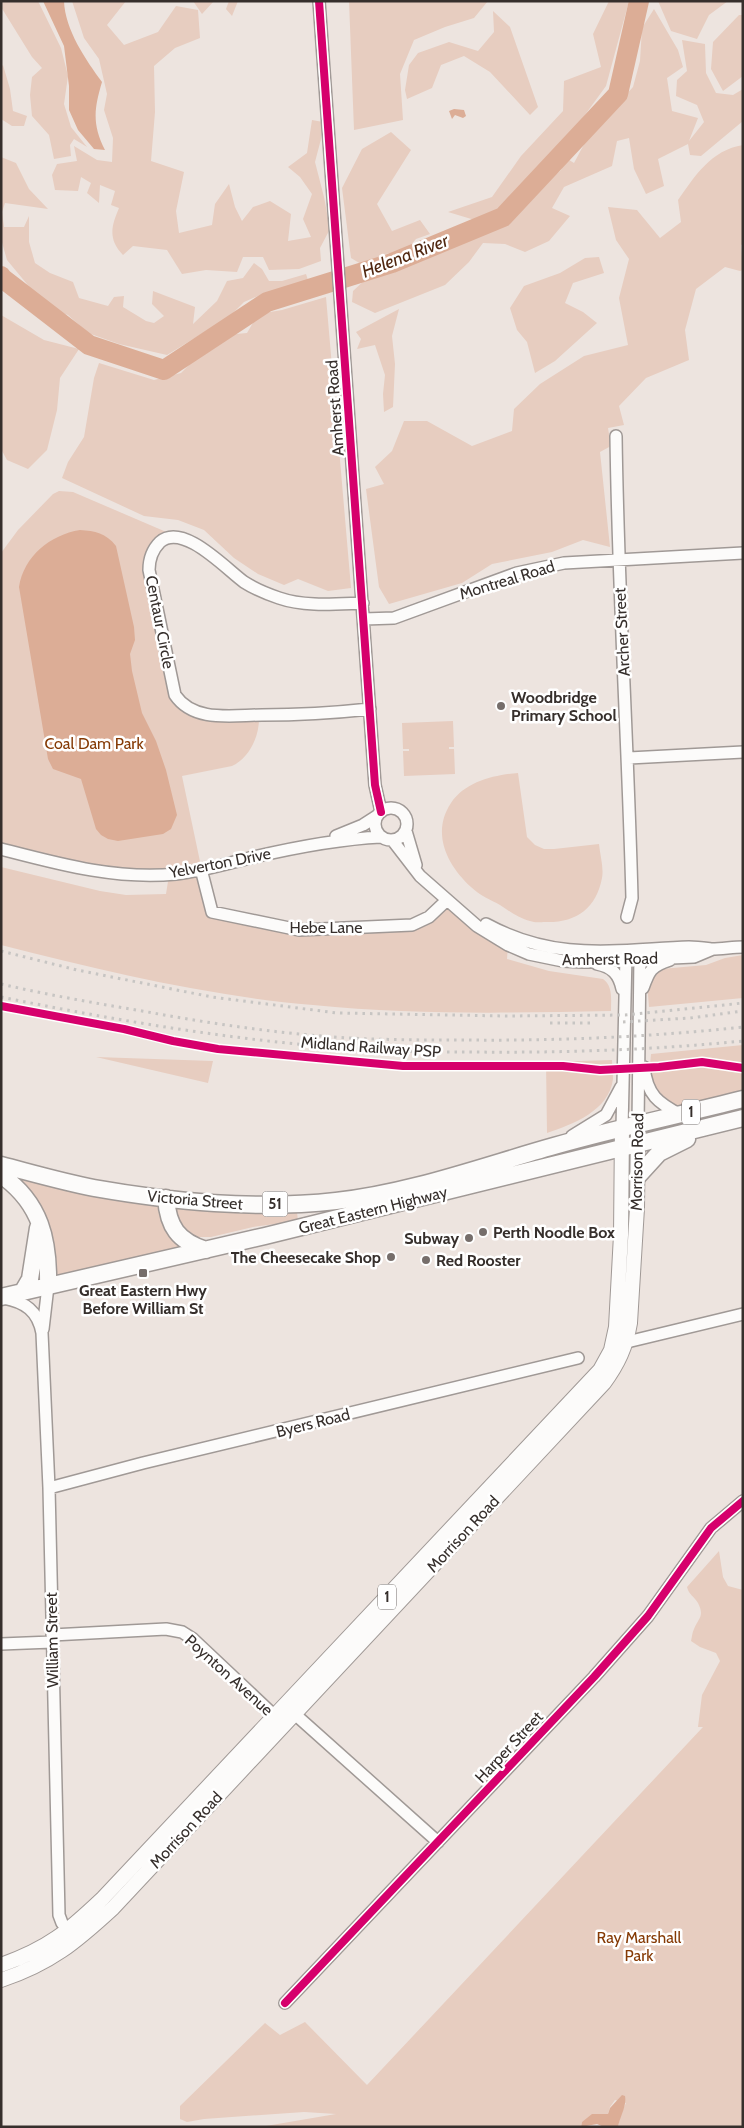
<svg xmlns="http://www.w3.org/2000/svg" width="744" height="2128" viewBox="0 0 744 2128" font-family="Cabin,sans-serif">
<rect width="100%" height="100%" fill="#ede4df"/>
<path fill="#e7cdc0" d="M1,1h37l23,47 7,28 -4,28 7,23 16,20 -13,-8 -4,6 1,11 -17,3 -5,-24 -17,-19 -2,-21 2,-18 10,-9 -10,-11 -31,-50z
M72,1h54l-19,24 17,20 34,-13 18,-26 22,4 2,28 -25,10 -21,18 1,46 -4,49 33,11 -8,39 3,22 33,-8 3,-21 14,-20 6,23 7,14 11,-14 17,-6 21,13 -3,27 23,-4 -8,-18 9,-25 -12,-17 -12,-10 19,-14 5,-33 11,2 -2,17 -6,23 9,35 6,32 -10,19 1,13 -22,8 -30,1 -6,-13h-20l-6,15 -31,-2 -24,4 -15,-24 -34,-4 -10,9c-15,-16 -12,-28 -4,-47l-8,-3 4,-14 -15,-6 -1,18 -12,-10 4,-10 -10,-6 -3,14 -23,-1 -3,-15 5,-11 20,-3 -3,-15 23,14 15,2 1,-24 -9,-28 3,-16 -8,-35 -15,-21z
M193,1h21l-12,13z
M229,1h9l-6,15 -6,-7z
M349,1h139l-14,17 -29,9 -31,13 -14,34 3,46 -49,10z
M609,1h20l-23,85 -40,55 -26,31 -32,33 -30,16 -30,-9 44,-15 29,-41 42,-45 1,-30 37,-14 -8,-33z
M658,1h70l-19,14 -12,24 -26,-8z
M654,9l24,41 5,17 -16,11 5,33 26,7 -9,23 15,-19 -7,-17 -21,-9 1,-16 10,-9 -5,-31 23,4 1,29 10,20 17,2 10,-6v32l-42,35 -11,-1 -2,-11 -30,15 6,27 -18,8 -12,-25 -5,-31 -12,3 -5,25 -48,21 -12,21 18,8 -21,25 -24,11 -20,-8 -22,-1 -14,19 -24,23 -70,28 -23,-11 1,-11 15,-14 34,-11 61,-26 56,-28 22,-25 20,-17 5,-12 8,5 15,-28 44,-48 7,-26 2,-33z
M493,11l17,16 28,80 -8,8 -40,-43 -26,-16 -23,9 -9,23 -25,11 -2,-9 4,-25 9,-12 31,-11 29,9 16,-19z
M739,15h4v61l-20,15 -12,-22 2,-27z
M3,65l7,24 3,22 14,5 -3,10h-12l-11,-7v-52z
M391,132l20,18 -34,54 15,27 28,-11 10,14 -14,5 -12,14 -21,1 -17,13 -15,-9 -9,-70 20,-39z
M743,145v99l-2,1 2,25 -3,1 -15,-4 -29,22 -11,41 4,30 -43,18 -27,28 5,19 -16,3 3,18 -11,6 10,95 -27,-7 -31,12 -60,12 -30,19 -73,21 -10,-17 -13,-98 18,-5 -9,-17 17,-16 12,-30h23l45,25 40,-15 2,-22 26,-25 44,-28 44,-11 -9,-47 10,-39 -13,-19 -8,-33 29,3 23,28 21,-16 -3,-22c17,-24 33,-50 65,-55z
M1,157l15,6 13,26 19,20 -43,-6 -3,9 2,15h20l5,-11v26l6,21 15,10 23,9 6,16 29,8 6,-9 10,-1 -1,11 23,14 8,2 10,-7 -12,-12 1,-13 42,16 -2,17 24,-23 10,-20 16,-3 11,-15 8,6 7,12h13l24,-7 2,6 -43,13 -21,9 -15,15 -62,38 -48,-11 -31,-11 -20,-18 -22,-8 -39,-47 -6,-21z
M599,257l5,16 -31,10 -8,20 18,9 14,11 -42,38 -20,12 -8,-31 -10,-12 -7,-22 14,-22 36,-13 25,-15z
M326,297l25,291 -23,3 -30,-12 -14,6 -26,-11 -24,-16 -30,-28 -26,-10 -34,-4 -82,-38 6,-16 16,-25 10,-59 5,-15 55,17 27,-7 26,-26 18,-12 22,-2 11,-19 24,-4z
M399,309l-7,27 3,28 -2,43 -9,5 -1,-18 2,-19 -10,-30 -18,4 4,-10 -5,-7z
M1,315l43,25 35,9 -19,29 -3,32 -10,40 -19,19 -21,-9 -6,-11z
M59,491l14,1 105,45h-7l-21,20 25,138 25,17 59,3c1,19 -8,42 -27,51l-50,10 28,133 89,21 113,-5 35,-25 61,45 -1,14 42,12 54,8c10,7 8,20 8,32 -99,2 -199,4 -298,-6 -106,-9 -209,-34 -312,-60v-78l99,24 26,4 40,-1 3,-19h-35l-133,-26v-296l17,-23 35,-36z
M453,721l1,26h-5v2h5l1,25 -51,2 -1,-25h6v-2h-6l-1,-26z
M518,773l9,64 8,8 9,4h10l45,-5c1,11 5,24 3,34 -6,31 -26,45 -57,44 -4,0 -10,1 -15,-1 -10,-2 -21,-10 -30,-16 -9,-5 -21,-10 -29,-18 -24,-22 -40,-54 -20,-84 14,-21 42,-28 67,-30z
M743,955v43l-94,9 -2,-24 7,-10 7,-4 45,-4 19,-7z
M743,1045v20l-39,-5h-23l-31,5 1,-11z
M96,1057l117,4 -5,22z
M612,1060c0,6 1,13 1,19 -4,32 -40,45 -66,54l-1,-71z
M687,1066l33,2 23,5v21l-61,13 -8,-1 -17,-9 -9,-26z
M4,1171l160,34 22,41 -136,37 -1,-38z
M173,1206l124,6 1,9 -45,6 -42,10h-23l-6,-4z
M719,1551l4,26 5,9 15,4v537h-125l3,-14 5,-10 -11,-3 -5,7 -2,7 -26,8 -1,5h-321l76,-13 -32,-2 -100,7 -17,3 -7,-3v-13l85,-83 15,12 25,-13 62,63 336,-358h-5l4,-32 18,-34 -4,-8 -16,-6 -9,-6c1,-4 1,-8 3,-12 4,-11 11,-12 4,-26 -4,-7 -9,-8 -11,-16z"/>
<path fill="#dcad96" d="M43,1h21c1,29 22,59 38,81 -8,27 -10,42 3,68l-11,-1 -16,-19 -9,-20v-24l-5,-40z
M454,109l10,1 2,6 -3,2 -8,-3 -3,4 -3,-8z
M80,530c15,1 26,3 36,16l18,81 1,13 -5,14 2,17 10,42 14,28 10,29 11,45 -6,14 -8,5 -45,7 -10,-2 -7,-4 -5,-6 -15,-50 -28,-10 -5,-10 -29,-172c5,-31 31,-52 61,-57z
M622,2095l3,1c2,10 -5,20 -7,31h-14l-7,-3 -16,3 1,-5 10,-8h16l2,-6z"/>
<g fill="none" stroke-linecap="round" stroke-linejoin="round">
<path stroke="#dcad96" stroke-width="20" d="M1,276l1,2 87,67 75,25 103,-68 125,-39 111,-46 115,-123 21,-93"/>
<g stroke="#a09996" stroke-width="14">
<path id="minor" d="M319,1l56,784 6,27
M616,436c2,154 12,308 16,462l-5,19
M363,603c-28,1 -58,4 -84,-5 -12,-4 -24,-9 -35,-16 -18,-13 -61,-60 -84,-40 -8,8 -11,17 -11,28l26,125c19,28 58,20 87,20 36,0 71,-2 108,-6
M364,619l30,-1 123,-45 47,-10 179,-10
M629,758l114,-6
M375 824a16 16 0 1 1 32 0a16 16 0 1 1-32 0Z
M406,831l10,34
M336,836l27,-11 14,-9
M393,841l27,35 57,50 31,19 21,9 34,7 20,1 111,-5 19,-8
M1,849c58,15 115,31 175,25 27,-3 53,-11 78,-17 43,-10 84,-18 127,-20
M201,869l11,43 87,18 113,-5 17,-8 18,-17
M486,924c70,38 127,26 203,23 8,0 15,1 23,2 10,0 21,-2 31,-2
M597,964c15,3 22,10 25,25
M643,988c6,-17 8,-22 27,-28
M644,1067c3,28 14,36 37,48
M638,1125l2,-171
M622,1128l4,-173
M572,1136l34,-21 15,-28
M4,1298c21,4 34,13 38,35l7,155 10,427 3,8 11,13
M43,1329l5,-43
M618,1341l9,1 116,-28
M49,1488l94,-25 435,-105
M52,1635l114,-6 16,3 11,7 87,82
M1,1644l51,-2
M288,1708l150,134
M285,2003l309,-326 54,-61 63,-88 32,-27"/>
</g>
<g stroke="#a09996" stroke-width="16">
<path id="major" d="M1,1965c48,-17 66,-33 102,-67l497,-528 11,-20 5,-23 5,-92 1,-107
M1,1980c49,-16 75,-38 112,-72l491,-525c14,-19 22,-36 26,-60l7,-115 1,-83"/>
</g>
<g stroke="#a09996" stroke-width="19">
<path id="highway" d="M1,1165c31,8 62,17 93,23 80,14 161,22 242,13 74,-8 147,-35 218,-55 63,-18 126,-31 189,-47
M1,1175c40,28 48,65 47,111
M638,1176l21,-23 28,-14
M166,1198c2,29 12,43 40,52
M23,1291l7,-12 8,-51
M1,1297l264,-61 478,-118"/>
</g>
<use href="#minor" stroke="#fcfbfa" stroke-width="11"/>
<use href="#major" stroke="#fcfbfa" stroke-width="14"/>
<use href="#highway" stroke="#fcfbfa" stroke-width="16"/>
<path stroke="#c7c5c3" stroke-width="3" stroke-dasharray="2.5 5" stroke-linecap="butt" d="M1,951l76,19 135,27 125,16 169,3 119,-1 118,-12
M1,984c47,11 94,19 141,27 55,10 111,19 168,24 51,5 103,5 154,5 93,1 186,-3 279,-13
M1,997c118,24 236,44 356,52 38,3 76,3 113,3 91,1 182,-2 273,-11
M623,1022l67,-4 53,-7
M550,1023h43"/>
<g stroke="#fff" stroke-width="11">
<path id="cycleway" d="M319,1l56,784 6,27
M1,1006l123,23 49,12 45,8 185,17h160l37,4 59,-3 43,-5 41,6
M285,2003l309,-326 54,-61 63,-88 32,-27"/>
</g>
<use href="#cycleway" stroke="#d6006c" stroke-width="8"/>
</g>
<g fill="#766e6b" stroke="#fff" stroke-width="2">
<circle cx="501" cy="706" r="5"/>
<circle cx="483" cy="1232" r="5"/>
<circle cx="469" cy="1238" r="5"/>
<circle cx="391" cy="1257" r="5"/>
<circle cx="426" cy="1260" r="5"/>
<rect x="138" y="1268" width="10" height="10" rx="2.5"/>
</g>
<g text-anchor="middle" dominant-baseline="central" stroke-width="5" stroke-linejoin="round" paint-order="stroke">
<g fill="#fff" stroke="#726d6b" stroke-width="1">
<rect x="682" y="1099.5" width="18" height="25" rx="4"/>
<rect x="262.5" y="1191.5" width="25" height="25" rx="4"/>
<rect x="378" y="1584.5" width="18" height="25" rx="4"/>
</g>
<g font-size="15" font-weight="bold" fill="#362f2c">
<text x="691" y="1112">1</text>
<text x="275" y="1204">51</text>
<text x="387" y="1597">1</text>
</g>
<g font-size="16" fill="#362f2c" stroke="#fff">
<text transform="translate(335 408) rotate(-94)">Amherst Road</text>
<text transform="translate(507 580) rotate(-17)">Montreal Road</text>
<text transform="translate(160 622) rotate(79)">Centaur Circle</text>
<text transform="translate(622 632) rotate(-93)">Archer Street</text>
<text transform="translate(220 863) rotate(-11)">Yelverton Drive</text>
<text x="326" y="927">Hebe Lane</text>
<text transform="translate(610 959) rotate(-1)">Amherst Road</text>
<text transform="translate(371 1047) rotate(4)">Midland Railway PSP</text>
<text transform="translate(637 1162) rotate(-89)">Morrison Road</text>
<text transform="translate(195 1200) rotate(5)">Victoria Street</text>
<text transform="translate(373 1210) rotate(-14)">Great Eastern Highway</text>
<text transform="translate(313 1423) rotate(-14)">Byers Road</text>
<text transform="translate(463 1534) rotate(-47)">Morrison Road</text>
<text transform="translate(52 1640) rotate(-91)">William Street</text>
<text transform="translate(229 1675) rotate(42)">Poynton Avenue</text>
<text transform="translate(509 1747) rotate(-47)">Harper Street</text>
<text transform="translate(186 1830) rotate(-47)">Morrison Road</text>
</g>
<g font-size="16" font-weight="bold" fill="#362f2c" stroke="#fff" text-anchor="start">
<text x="511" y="697">Woodbridge<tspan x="511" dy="18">Primary School</tspan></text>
<text x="493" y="1232">Perth Noodle Box</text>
<text x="459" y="1238" text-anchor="end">Subway</text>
<text x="381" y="1257" text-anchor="end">The Cheesecake Shop</text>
<text x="436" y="1260">Red Rooster</text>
<text x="143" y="1290" text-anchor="middle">Great Eastern Hwy<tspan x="143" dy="18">Before William St</tspan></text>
</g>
<g font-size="16" fill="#853a05" stroke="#fff">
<text x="94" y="743">Coal Dam Park</text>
<text x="639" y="1937">Ray Marshall<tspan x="639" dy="18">Park</tspan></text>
</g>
<g font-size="18" font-style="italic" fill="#502710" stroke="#fff">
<text transform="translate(405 256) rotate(-21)">Helena River</text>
</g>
</g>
<rect width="744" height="2128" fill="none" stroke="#362f2c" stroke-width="5"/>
</svg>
